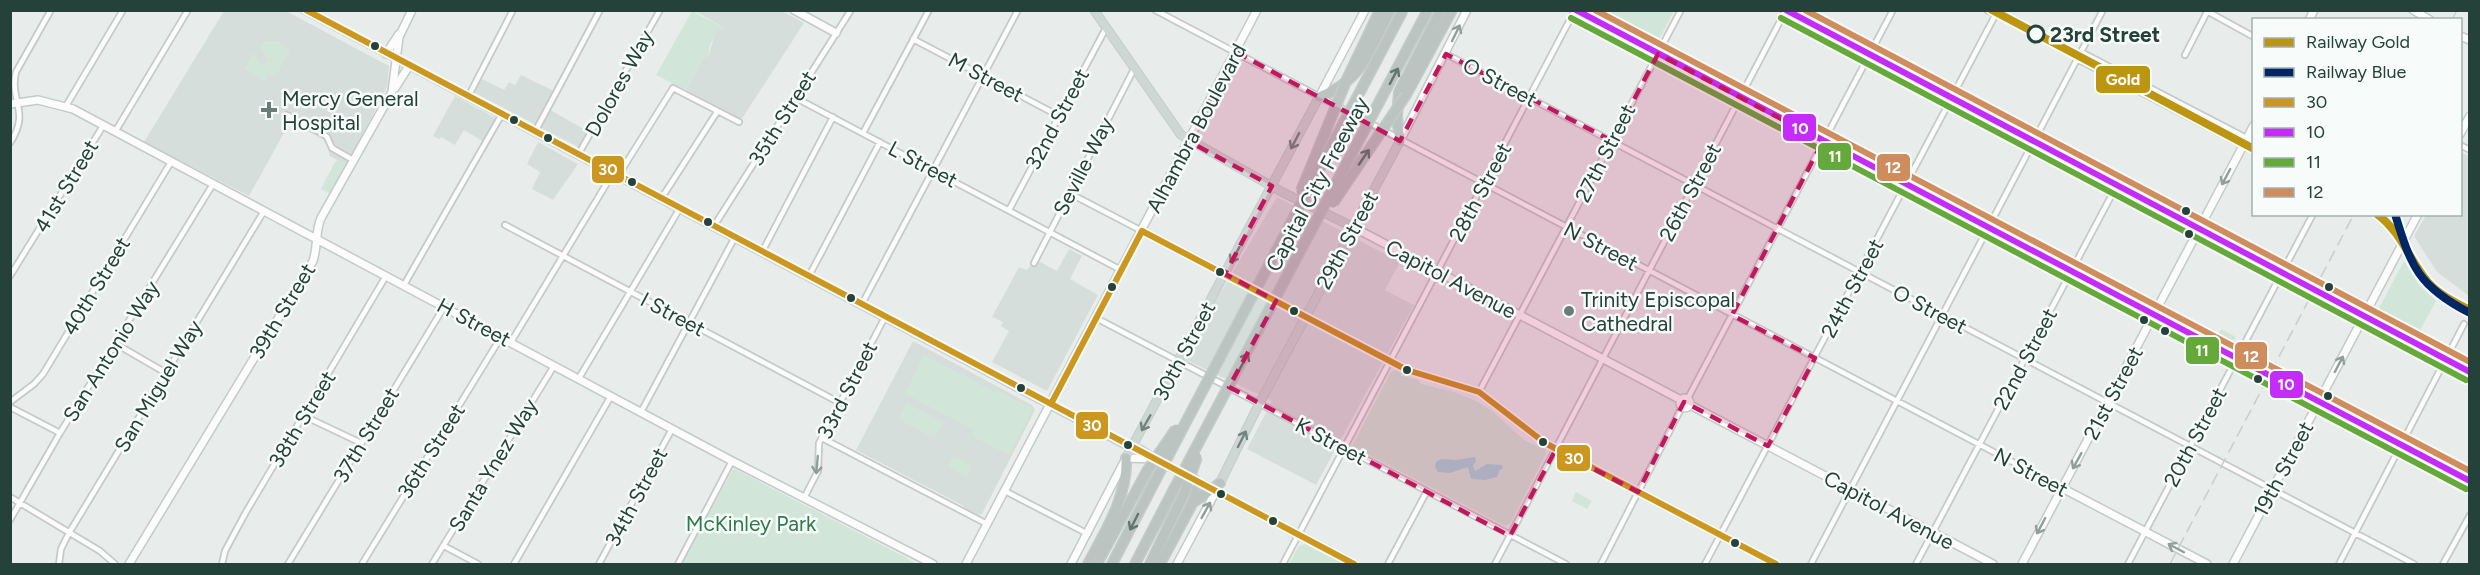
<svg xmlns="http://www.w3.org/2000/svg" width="2480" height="575" viewBox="0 0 2480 575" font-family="Figtree,sans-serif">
<rect width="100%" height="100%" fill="#e8edeb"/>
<path fill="#d6dedb" d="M224,11h62l103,55 -2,21 -40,78 -17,-9 -4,-15 -36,-19 -41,74 -105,-54z
M695,11h87l22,12 -63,97 -55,-30 17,-31 6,-5 7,-24 8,-2z
M521,75l33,16 -9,16 44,25 -9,16 -105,-55 5,-15 24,12 5,-8 6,3z
M455,96l42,23 -13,23 -20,-12 -9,15 -14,-8 -2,2 -6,-3z
M538,142l40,22 -25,36 -21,-11 8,-17 -13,-8z
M2461,152l8,4v140l-32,-24 -23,-36 12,-21 34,-1z
M1277,197l123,65 -15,28 29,15 -98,180 -69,-36 25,-48 -88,-42 27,-50z
M1069,249l13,7 -12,23 28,16 -51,96 -55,-29 17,-31 -8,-5 2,-4 -11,-5 27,-50 8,3 8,-11 22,12z
M913,341l119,64 3,5 -53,104 -5,1 -10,-5 -5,-5 -106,-55z"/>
<path fill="#d1e6d8" d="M692,11l32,17 -8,2c-1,9 -8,14 -7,24l-6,5 -17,31 -30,-15z
M1587,11h87l-19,36z
M264,41h14l12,9 -15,27 -6,-3 -4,7 -21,-12 9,-16 7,12 8,-4 -7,-13z
M338,160l8,5 -16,28 -9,-4 14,-27z
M2404,261l15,24 17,16 -16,29 -9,-5 -3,4 -31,-17z
M2221,329l15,8 -5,8 -14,-7z
M924,355l71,37 1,-2 37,19 -24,46 -37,-19 3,-6 -70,-36z
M1395,370l6,3v3l18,4 2,4 33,8 22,9 16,10 33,30 20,8 1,5 -36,70 -5,2 -153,-80 39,-74z
M906,403l37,19 -9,16 -36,-19z
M954,456l18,10 -5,11 -19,-10z
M735,469l170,88 11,7h-234l50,-93z
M1576,492l16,9 -5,8 -15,-8z
M1305,544l39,20h-55l10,-18z"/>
<path fill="#a9d4db" d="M1475,457l1,4 -3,5 2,5 12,-7 15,1 1,3 -4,3 -2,6 -12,3 -14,-1 -3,-12 -18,6 -12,-1 -3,-5 1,-5 5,-3 15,1z"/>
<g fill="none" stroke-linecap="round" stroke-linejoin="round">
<g stroke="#c5cac8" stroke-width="8">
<path id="street" d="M1155,10l907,478
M1987,10l9,5
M2205,10l49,27
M913,39l146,77
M2081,52l173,90
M1446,54l968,510
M2185,55l23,-45
M2077,59l177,92
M468,97l45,-87
M796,98l325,172
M66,106l57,-96
M287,115l35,18 5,4 5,11 21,12
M115,132l73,-122
M535,132l65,-122
M863,133l66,-123
M10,143c21,-32 -1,-42 6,-71l35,-62
M2460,145l10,5
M578,155l82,-145
M618,176l55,-88 66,34
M1069,193l73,38
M661,199l56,-87
M1009,210l97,-182
M505,225l335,178
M714,226l137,-216
M762,252l71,-135
M1034,263l100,-194
M10,276l93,-150
M809,276l71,-134
M404,285l98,-171
M862,304l156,-294
M1096,318l470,246
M511,342l102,-169
M116,344l50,29
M579,378l101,-170
M1479,392l202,-382
M1688,398l205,-388
M10,402l24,-18 9,-10 128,-212
M10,407l50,26
M641,412l94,-175
M304,416l57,27
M822,438l165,86
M1005,491l83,43
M10,497l90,54 15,13
M804,498l14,-27 1,-28 66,-126
M10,520l50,-87 153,-249
M444,546l34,18
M59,564l2,-15 8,-16 195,-322
M222,564l3,-13 21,-39 140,-236
M288,564l156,-257
M362,564l139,-227
M432,564l122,-198
M514,564l97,-168
M599,564l73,-135
M678,564l54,-103
M1283,564l292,-554
M1388,564l39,-73
M1495,564l291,-554
M1601,564l81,-157
M1705,564l293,-554
M1811,564l292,-554
M1916,564l201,-379
M2128,564l185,-350
M2339,564l125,-240
M2443,564l27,-49"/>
</g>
<g stroke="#c3cbc8" stroke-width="10">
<path id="secondary" d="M305,10l827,438 9,2 14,9 199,105
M794,10l42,23
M1575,10l895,471
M1785,10l685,362
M2413,10l17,10
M2309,20l5,-10
M2460,36l10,4
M386,54l13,-20
M395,88l14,-22
M1319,97l46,-87
M10,104l28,-4 35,9 659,352 201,103
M2460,134l10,-18
M1400,141l67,-131
M1355,228l326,172
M1142,231l265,139 72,22 66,51 231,121
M1680 403a5 5 0 1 1 10 0a5 5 0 1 1-10 0Z
M1690,405l303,159
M2062,488l145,76
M129,564l184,-303c5,-15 2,-29 8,-43l71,-126 7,-55 13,-27
M966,564l291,-554
M1071,564l55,-106 29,1
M1177,564l39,-73
M2022,564l232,-439
M2233,564l185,-350"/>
</g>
<g stroke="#c3ccc9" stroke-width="10">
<path id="primary" d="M1094,10l87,125 101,57 73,36
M1126,458l193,-361
M1218,487l41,-83 141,-263"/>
</g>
<g stroke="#c3ccc9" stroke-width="12">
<path id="highway" d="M1347,79l33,-69
M1406,95l46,-85
M1319,97c43,-15 52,-49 71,-87
M1400,141l-3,-24 2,-25 42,-82
M1194,502l26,-19
M1088,564c17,-32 40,-68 38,-106
M1097,564l50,-93
M1112,564l44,-85
M1135,564l39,-75
M1150,564l34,-70
M1160,564l32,-60 3,-8v-16"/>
</g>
<use href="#street" stroke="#fcfcfc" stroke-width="4.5"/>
<use href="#secondary" stroke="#fcfcfc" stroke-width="7"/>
<use href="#primary" stroke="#cfd7d5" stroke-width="8"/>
<use href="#highway" stroke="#bcc4c2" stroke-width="9"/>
<path stroke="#c9cdcc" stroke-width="1.5" stroke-dasharray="12 6" stroke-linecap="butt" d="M2452,20l5,-10
M2170,564l184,-350"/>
<g stroke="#c3ccc9" stroke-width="12" stroke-linecap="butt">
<path id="highway-bridge" d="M1301,191l44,-107
M1333,203l73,-108
M1147,471l29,-42
M1156,479l247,-469
M1174,489l254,-479
M1184,494l13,-37"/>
</g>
<use href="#highway-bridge" stroke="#bcc4c2" stroke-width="9"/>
<g stroke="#f7fbf9" stroke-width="10">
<path id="bus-1" d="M306,10l1048,554
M1051,404l91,-173 265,139 72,22 66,51 231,121"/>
</g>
<g stroke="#f7fbf9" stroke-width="10">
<path id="bus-2" d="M1576,10l894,471
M1786,10l684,362"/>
</g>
<g stroke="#f7fbf9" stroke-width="10">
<path id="bus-3" d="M1571,18l895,471
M1781,18l685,362"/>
</g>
<g stroke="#f7fbf9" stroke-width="10">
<path id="bus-4" d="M1595,10l875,461
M1805,10l665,352"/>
</g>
<use href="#bus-1" stroke="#cb971e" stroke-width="6"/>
<use href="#bus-2" stroke="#c52bfb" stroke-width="6"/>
<use href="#bus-3" stroke="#66a93b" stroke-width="6"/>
<use href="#bus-4" stroke="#cf8c5d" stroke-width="6"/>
<g stroke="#f7fbf9" stroke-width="12">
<path id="rail-1" d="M1992,10l262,139
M2377,214c24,18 32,45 50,67 11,13 27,21 43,29"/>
</g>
<g stroke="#f7fbf9" stroke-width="12">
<path id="rail-2" d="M2395,214c16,53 24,73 75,99"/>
</g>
<use href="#rail-1" stroke="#bd9611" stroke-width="8"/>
<use href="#rail-2" stroke="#002666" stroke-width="8"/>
</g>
<defs><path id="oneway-shaft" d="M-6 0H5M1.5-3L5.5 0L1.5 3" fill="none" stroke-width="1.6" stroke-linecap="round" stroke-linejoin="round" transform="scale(1.5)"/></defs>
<g stroke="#909f9b">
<use href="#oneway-shaft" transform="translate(1456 33) rotate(-64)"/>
<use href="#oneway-shaft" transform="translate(2226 177) rotate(118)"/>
<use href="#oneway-shaft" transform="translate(2339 364) rotate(-62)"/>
<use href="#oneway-shaft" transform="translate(2077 461) rotate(119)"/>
<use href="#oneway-shaft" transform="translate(817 465) rotate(95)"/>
<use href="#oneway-shaft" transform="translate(1206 510) rotate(-61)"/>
<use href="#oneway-shaft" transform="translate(2041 526) rotate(118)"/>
<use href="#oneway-shaft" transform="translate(2176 548) rotate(-152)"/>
</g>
<g stroke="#617670">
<use href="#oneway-shaft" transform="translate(1394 76) rotate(-62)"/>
<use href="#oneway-shaft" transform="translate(1364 157) rotate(-56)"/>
<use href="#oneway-shaft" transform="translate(1244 361) rotate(-62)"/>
<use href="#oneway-shaft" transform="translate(1134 522) rotate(117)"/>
</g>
<g stroke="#718580">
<use href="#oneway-shaft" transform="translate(1295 141) rotate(118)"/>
<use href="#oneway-shaft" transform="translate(1235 255) rotate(119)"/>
<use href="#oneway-shaft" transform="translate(1146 423) rotate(120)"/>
<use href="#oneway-shaft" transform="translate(1242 439) rotate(-63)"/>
</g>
<path fill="#c2185b" fill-opacity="0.2" stroke="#c2185b" stroke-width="4.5" stroke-dasharray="12 8" stroke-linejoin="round" d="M1236,52l164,89 46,-87 166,87 46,-87 165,87 -91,174 83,43 -47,88 -84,-44 -46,90 -82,-43 -46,87 -281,-149 47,-86 -51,-27 47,-88 -84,-45z"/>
<circle fill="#f7fbf9" stroke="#24423a" stroke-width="3" cx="2036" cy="34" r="8"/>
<g fill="#24423a" stroke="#f7fbf9" stroke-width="2">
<circle cx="375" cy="46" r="5"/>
<circle cx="514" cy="120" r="5"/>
<circle cx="548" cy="138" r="5"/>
<circle cx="632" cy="182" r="5"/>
<circle cx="2186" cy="211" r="5"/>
<circle cx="708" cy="222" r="5"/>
<circle cx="2189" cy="234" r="5"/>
<circle cx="1220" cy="272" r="5"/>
<circle cx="1112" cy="287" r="5"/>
<circle cx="2329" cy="287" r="5"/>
<circle cx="851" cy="298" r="5"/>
<circle cx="1294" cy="311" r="5"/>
<circle cx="2144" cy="320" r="5"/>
<circle cx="2165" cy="331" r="5"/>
<circle cx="1407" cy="370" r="5"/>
<circle cx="2258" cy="379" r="5"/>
<circle cx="1021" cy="388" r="5"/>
<circle cx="2328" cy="396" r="5"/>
<circle cx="1543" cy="442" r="5"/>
<circle cx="1128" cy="445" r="5"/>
<circle cx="1221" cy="494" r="5"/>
<circle cx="1273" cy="521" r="5"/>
<circle cx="1735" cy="543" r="5"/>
</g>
<g fill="#697e78" stroke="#f7fbf9" stroke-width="2">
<path d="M266 101h6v6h6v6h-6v6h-6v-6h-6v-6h6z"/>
<circle cx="1569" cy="311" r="6"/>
</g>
<g text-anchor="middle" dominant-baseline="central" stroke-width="5" stroke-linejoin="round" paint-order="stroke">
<g font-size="21" font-weight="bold" fill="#24423a" stroke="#f7fbf9" text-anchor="start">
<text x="2050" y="34">23rd Street</text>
</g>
<g font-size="21" fill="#24423a" stroke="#f7fbf9">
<text transform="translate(986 77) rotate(28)">M Street</text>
<text transform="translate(1500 82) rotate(28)">O Street</text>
<text transform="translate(619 83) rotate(-61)">Dolores Way</text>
<text transform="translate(782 118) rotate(-58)">35th Street</text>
<text transform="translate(1057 119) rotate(-62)">32nd Street</text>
<text transform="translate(1196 128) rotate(-62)">Alhambra Boulevard</text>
<text transform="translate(1605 153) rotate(-63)">27th Street</text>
<text transform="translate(923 164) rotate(28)">L Street</text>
<text transform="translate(1083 166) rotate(-63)">Seville Way</text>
<text transform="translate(1317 184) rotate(-62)">Capital City Freeway</text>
<text transform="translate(66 186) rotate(-59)">41st Street</text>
<text transform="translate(1480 192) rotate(-62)">28th Street</text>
<text transform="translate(1690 192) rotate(-62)">26th Street</text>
<text transform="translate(1347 240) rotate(-62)">29th Street</text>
<text transform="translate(1601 246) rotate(28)">N Street</text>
<text transform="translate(1451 279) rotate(28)">Capitol Avenue</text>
<text transform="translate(96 286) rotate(-59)">40th Street</text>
<text transform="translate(1852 288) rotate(-62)">24th Street</text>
<text transform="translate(1930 309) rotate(28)">O Street</text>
<text transform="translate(282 311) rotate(-59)">39th Street</text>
<text transform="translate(673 314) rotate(28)">I Street</text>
<text transform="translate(474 322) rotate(28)">H Street</text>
<text transform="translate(111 351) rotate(-58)">San Antonio Way</text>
<text transform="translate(1184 351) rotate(-62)">30th Street</text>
<text transform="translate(2025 359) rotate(-62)">22nd Street</text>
<text transform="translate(158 386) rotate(-59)">San Miguel Way</text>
<text transform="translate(847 390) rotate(-63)">33rd Street</text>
<text transform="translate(2113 393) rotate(-62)">21st Street</text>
<text transform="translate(302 419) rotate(-59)">38th Street</text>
<text transform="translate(366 435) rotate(-59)">37th Street</text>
<text transform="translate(2195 437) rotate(-62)">20th Street</text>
<text transform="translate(1331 441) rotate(28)">K Street</text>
<text transform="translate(431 451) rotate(-58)">36th Street</text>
<text transform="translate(493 465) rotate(-59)">Santa Ynez Way</text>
<text transform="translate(2283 469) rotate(-62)">19th Street</text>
<text transform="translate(2031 472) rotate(28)">N Street</text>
<text transform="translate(636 497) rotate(-62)">34th Street</text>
<text transform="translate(1889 510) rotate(28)">Capitol Avenue</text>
</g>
<g font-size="21" fill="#24423a" stroke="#f7fbf9" text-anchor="start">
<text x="282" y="98">Mercy General<tspan x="282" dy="24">Hospital</tspan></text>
<text x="1581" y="299">Trinity Episcopal<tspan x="1581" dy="24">Cathedral</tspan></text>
</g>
<g font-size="21" fill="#2d7a4b" stroke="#f7fbf9">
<text x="751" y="523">McKinley Park</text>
</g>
</g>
<g stroke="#f7fbf9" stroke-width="2">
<rect x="2095" y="65" width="56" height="29" rx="6" fill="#bd9611"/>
<rect x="1782" y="113" width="35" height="29" rx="6" fill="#c52bfb"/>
<rect x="1817" y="142" width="35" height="29" rx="6" fill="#66a93b"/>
<rect x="1876" y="153" width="35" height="29" rx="6" fill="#cf8c5d"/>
<rect x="591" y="155" width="34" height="29" rx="6" fill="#cb971e"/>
<rect x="2185" y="336" width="35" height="29" rx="6" fill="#66a93b"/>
<rect x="2234" y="341" width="34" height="29" rx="6" fill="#cf8c5d"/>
<rect x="2269" y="370" width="35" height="29" rx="6" fill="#c52bfb"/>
<rect x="1075" y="411" width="34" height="29" rx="6" fill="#cb971e"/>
<rect x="1556" y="444" width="35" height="28" rx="6" fill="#cb971e"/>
</g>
<g font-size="16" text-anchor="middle" font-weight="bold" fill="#fff">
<text x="2123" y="85">Gold</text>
<text x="1800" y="134">10</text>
<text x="1835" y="162">11</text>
<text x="1893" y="173">12</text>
<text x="608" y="175">30</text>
<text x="2202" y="356">11</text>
<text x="2251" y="362">12</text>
<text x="2286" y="390">10</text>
<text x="1092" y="431">30</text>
<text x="1574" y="464">30</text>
</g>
<rect width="2480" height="575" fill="none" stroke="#24423a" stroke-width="24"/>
<rect x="2252" y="18" width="210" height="198" fill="#f7fbf9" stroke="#a3b1ad" stroke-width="1.5"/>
<rect x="2264" y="38" width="30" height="9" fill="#bd9611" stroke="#a3b1ad" stroke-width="1.5"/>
<text x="2306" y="48" font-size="18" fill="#24423a">Railway Gold</text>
<rect x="2264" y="68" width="30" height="9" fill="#002666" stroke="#a3b1ad" stroke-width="1.5"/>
<text x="2306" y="78" font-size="18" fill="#24423a">Railway Blue</text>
<rect x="2264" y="98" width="30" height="9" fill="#cb971e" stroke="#a3b1ad" stroke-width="1.5"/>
<text x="2306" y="108" font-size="18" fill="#24423a">30</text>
<rect x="2264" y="128" width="30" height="9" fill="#c52bfb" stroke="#a3b1ad" stroke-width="1.5"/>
<text x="2306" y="138" font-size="18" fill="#24423a">10</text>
<rect x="2264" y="158" width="30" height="9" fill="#66a93b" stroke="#a3b1ad" stroke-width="1.5"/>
<text x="2306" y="168" font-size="18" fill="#24423a">11</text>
<rect x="2264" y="188" width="30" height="9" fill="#cf8c5d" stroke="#a3b1ad" stroke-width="1.5"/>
<text x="2306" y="198" font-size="18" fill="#24423a">12</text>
</svg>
